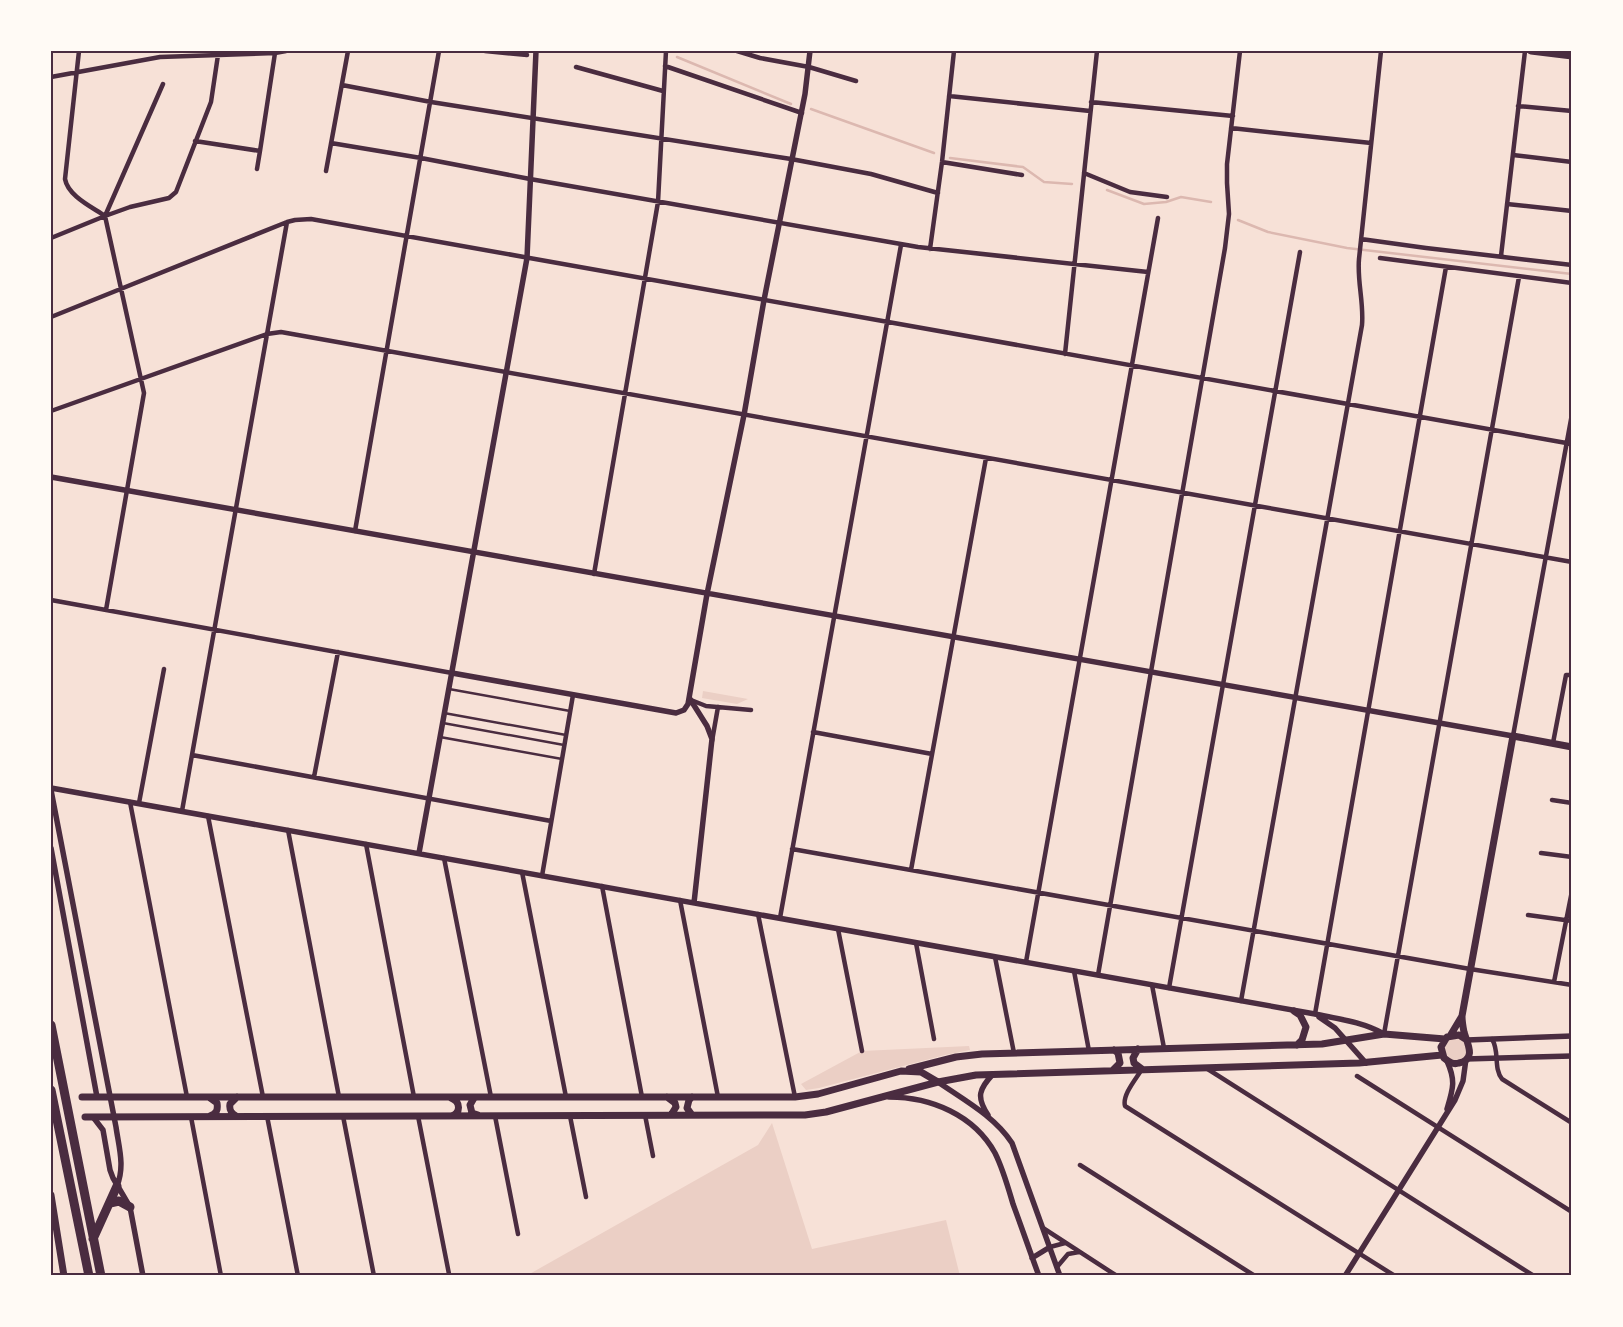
<svg xmlns="http://www.w3.org/2000/svg" width="1623" height="1327" viewBox="0 0 1623 1327" font-family="'Space Grotesk',sans-serif">
<rect width="100%" height="100%" fill="#f7e1d7"/>
<path fill="#ebcfc5" d="M703,691l45,8 -11,5 -35,-6z
M1457,1037l8,3 2,15 -9,7 -11,-4 -4,-12 5,-7z
M969,1046l1,4 -25,5 -126,33 -13,2 -5,-6 61,-33z
M772,1123l40,126 134,-29 14,56h-434l232,-131z"/>
<g fill="none" stroke-linecap="round" stroke-linejoin="round">
<path stroke="#dcb8b0" stroke-width="2.5" d="M677,57l114,47
M811,109l123,44
M950,158l73,9 21,15 28,2
M1107,190l37,14 22,-2 15,-5 30,5
M1238,220l30,12 79,16 225,26"/>
<path stroke="#4a2c40" stroke-width="2.5" d="M449,689l121,22
M444,713l122,22
M443,723l121,22
M440,737l122,22"/>
<path stroke="#4a2c40" stroke-width="4.5" d="M79,51l-14,128c3,17 27,28 40,37
M485,51l42,4
M737,51l23,7 49,9 47,14
M665,66l137,47
M576,67l87,24
M51,77l109,-20 115,-4 11,-2
M342,85l89,17 360,57 80,15 67,19
M949,96l141,15
M1091,102l142,14
M1518,106l54,5
M1231,128l140,15
M195,141l65,10 15,-98
M331,143l90,15 109,21 388,68 230,25
M1513,155l59,7
M942,162l80,13
M257,169l3,-18
M326,171l22,-120
M1084,173l46,19 37,5
M1507,204l65,7
M105,216l39,177 -38,217
M105,216l25,-9 39,-9 7,-6 35,-90 7,-47
M51,238l54,-22 58,-132
M1361,239l65,9 146,17
M930,249l12,-87 12,-111
M1501,256l24,-205
M1380,258l192,25
M51,317l236,-95 8,-2 16,-1 1261,225
M1065,354l32,-303
M51,411l216,-77 14,-2 1291,230
M355,531l84,-480
M594,574l64,-372 8,-151
M51,600l401,73
M691,700l15,6 45,4
M813,732l119,22
M1513,736l59,-322
M712,741l6,-34
M1553,743l13,-68h6
M192,755l359,66
M314,777l24,-125
M1552,800l20,3
M130,802l57,295
M139,803l25,-134
M182,811l105,-589
M208,816l55,281
M288,830l51,267
M366,844l48,253
M792,849l678,120 102,16
M1541,853l31,4
M444,858l47,239
M911,870l75,-412
M522,872l44,225
M542,876l31,-181
M602,886l40,211
M680,900l38,197
M758,914l37,183
M1528,915l44,6
M780,918l121,-673
M838,929l24,122
M916,943l18,96
M995,957l19,96
M1026,962l132,-744
M1074,971l15,80
M1098,975l127,-727 4,-34 -2,-31v-19l13,-113
M1554,982l18,-91
M1152,985l12,63
M1169,988l131,-736
M1241,1001l121,-676c2,-22 -5,-44 -3,-66l22,-208
M1315,1014l131,-747
M1384,1034l135,-757
M1492,1039c8,13 1,28 10,40l70,44
M1206,1068l328,208
M1142,1069c-6,10 -20,26 -17,37l270,170
M1357,1076l215,136
M645,1115l8,41
M267,1116l31,160
M343,1116l31,160
M418,1116l31,158
M495,1116l23,118
M570,1116l16,81
M191,1117l30,159
M1080,1165l175,111
M1043,1228l74,48
M1050,1247l15,-4
M1057,1267l11,-13 11,-2"/>
<path stroke="#4a2c40" stroke-width="5.5" d="M51,477l1462,259
M452,673l224,40 8,-3 4,-6 19,-110 37,-179 20,-115 41,-206 5,-43
M690,699l17,27 5,13 -18,164
M51,788l1264,226c24,5 48,8 69,20
M51,790l65,337c3,21 9,39 1,59
M51,848l46,249
M419,853l108,-595 9,-207
M1319,1017l16,11 31,35
M1467,1040l105,-4
M938,1082c26,18 56,34 74,61l48,133
M889,1097c42,0 85,18 106,56 8,16 13,34 18,51 9,24 17,48 26,72
M1447,1109c6,-20 9,-28 0,-48
M988,1115c-12,-18 -9,-26 5,-41
M93,1117l10,13 7,40 3,8 17,29 13,69
M1032,1258l18,-11
M1345,1276l110,-176 8,-19 3,-22 106,-3"/>
<path stroke="#4a2c40" stroke-width="7" d="M1531,51l41,5
M1294,1011l6,4 6,12 -4,13 -5,5
M1450,1036l12,-20
M1467,1040l-8,-5 -12,2 -6,10 3,11c5,4 9,7 15,5 18,-4 8,-20 5,-31 -1,-5 -2,-11 -2,-16l51,-280 59,11
M1138,1049l-5,9 1,5 8,6
M909,1069l47,-12 26,-3 340,-10 62,-10 61,5
M1113,1070l7,-7 -2,-10 -4,-3
M82,1097h713l23,-3 83,-23 20,1 17,10
M477,1097l-3,1 -4,7 2,8 6,2
M667,1097l8,6 1,4 -5,8
M210,1098l7,5c1,7 0,10 -7,13
M692,1115l-5,-7 2,-8 3,-3
M236,1116c-5,-3 -7,-6 -6,-12l7,-7
M451,1116c10,-3 10,-14 0,-18
M85,1117l720,-2 21,-3 112,-30 38,-7 383,-12 83,-8
M51,1195l13,81"/>
<path stroke="#4a2c40" stroke-width="9" d="M51,1025l50,251
M51,1090l38,186
M110,1203l9,-2 11,6
M93,1239l24,-53"/>
</g>
<rect width="1623" height="1327" fill="none" stroke="#fffaf5" stroke-width="105"/>
<rect x="52" y="52" width="1518" height="1222" fill="none" stroke="#4a2c40" stroke-width="2"/>
</svg>
